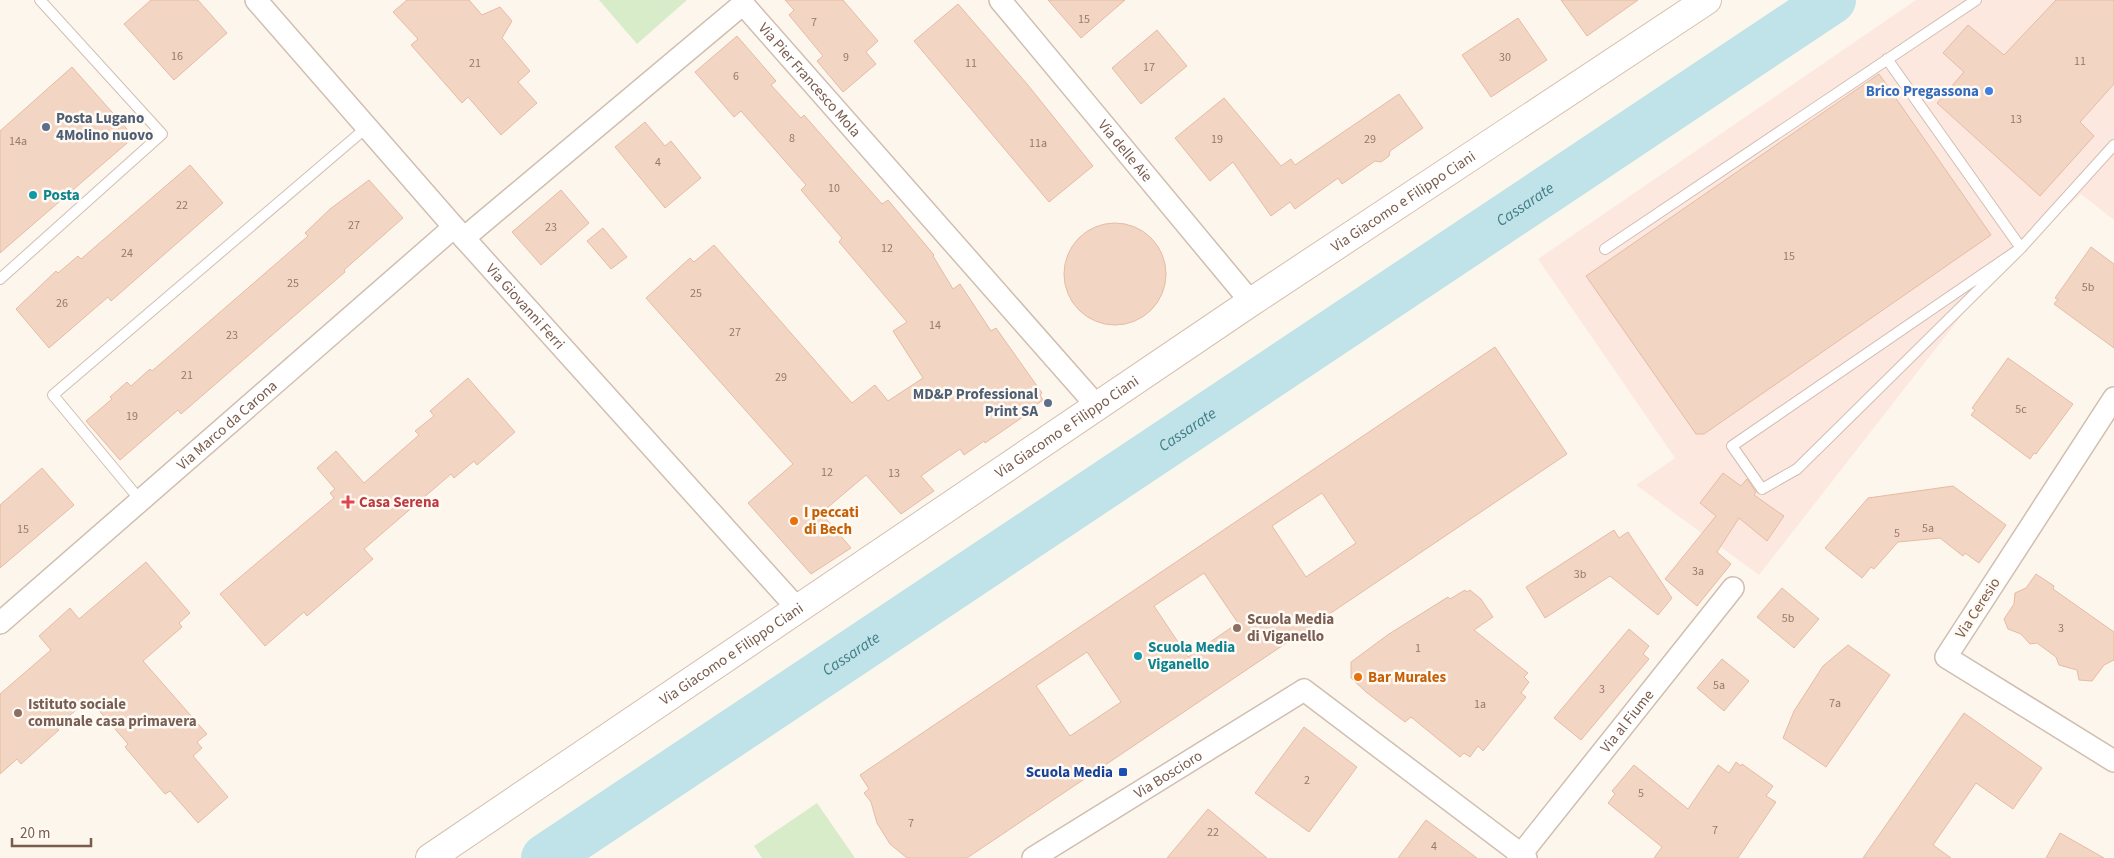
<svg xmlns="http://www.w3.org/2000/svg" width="2114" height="858" viewBox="0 0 2114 858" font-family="'Source Sans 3',sans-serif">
<rect width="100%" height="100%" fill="#fdf6ec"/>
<path fill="#fde8e0" d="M1916,0h198v220l-33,-26 -60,54 -6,-1 -256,328 -123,-90 39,-27 -137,-199z"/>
<path fill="#d8ecc9" d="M599,0h88l-50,44z
M817,803l38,55h-93l-8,-12z"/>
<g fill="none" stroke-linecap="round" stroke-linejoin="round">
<path stroke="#bfe3e8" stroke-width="48" id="s1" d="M545,858l1287,-858"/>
</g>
<path fill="#f3d5c3" stroke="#e6bba3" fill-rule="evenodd" d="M151,0h47l29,33 -53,47 -50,-56z
M407,0h62l13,15 18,-8 12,14 -10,17 28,33 -12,11 19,21 -36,32 -33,-38 -6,6 -51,-58 7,-6 -25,-27z
M785,0h58l35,41 -12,11 10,12 -33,28 -26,-31 6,-5 -34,-41 5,-5z
M1048,0h77l-44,38z
M1561,0h77l-51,36z
M2056,0h58v84l-34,38 14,14 -54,60 -103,-93 27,-31 -21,-19 25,-28 36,30z
M958,4l69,80 66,82 -44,36 -135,-161z
M1518,18l29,42 -56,37 -29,-42z
M1157,30l30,36 -46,38 -29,-36z
M737,36l39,45 -5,4 30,33 3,-3 78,89 6,-4 46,55 -1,1 20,33 7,-5 31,47 5,-3 46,65 -2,2 3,5 -11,8 1,2 -48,33 -1,-2 -20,14 -4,-6 -39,27 13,15 -33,23 -35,-39 -45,38 30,35 -40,26 -63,-71 45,-39 -147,-166 44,-40 4,4 20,-17 138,158 23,-18 13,16 35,-23 -30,-47 14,-9 -68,-80 3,-4 -41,-48 5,-5 -65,-74 -7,6 -39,-45z
M72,67l62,70 -134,116v-122z
M1879,74l112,161 -287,199h-8l-110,-158z
M1399,94l24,34 -33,23 -1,5 -8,6 -6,-1 -33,23 -4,-6 -43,31 -5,-7 -19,14 -38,-54 -23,19 -35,-43 49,-40 57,68 10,-7 4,6z
M645,122l20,24 6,-5 30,37 -36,30 -50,-61z
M190,165l33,38 -112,98 -3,-4 -59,51 -33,-39 40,-38 2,2 20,-17 3,3z
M369,180l34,38 -59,52 1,2 -164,142 -3,-4 -58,50 -34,-39 26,-22 -2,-2 17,-15 4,4 19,-17 2,2 156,-135 -3,-3 25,-24z
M561,190l28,33 -48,42 -29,-33z
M1064 274a51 51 0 1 1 102 0a51 51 0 1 1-102 0Z
M603,228l24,29 -16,12 -24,-28z
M2091,247l23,17v84l-60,-44 4,-5 -3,-1z
M1495,347l72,107 -600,404h-60l-17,-14 -13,-21 -6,-21 -7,-9 5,-4 -9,-14zM1322,493l34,50 -50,34 -34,-51zM1204,573l34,50 -50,34 -34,-51zM1087,652l34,50 -51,34 -34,-50z
M2008,358l65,46 -37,50 -2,-1 -4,6 -59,-44 4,-5 -3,-2z
M468,378l47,54 -38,33 -3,-4 -20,17 -3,-4 -87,75 9,10 -66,57 -3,-4 -39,34 -45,-52 114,-96 -4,-5 5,-4 -18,-21 19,-17 28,32 55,-48 -4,-4 19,-15 -4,-5z
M42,468l32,37 -74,63v-63z
M1723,473l18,13 6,-7 9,13 -2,3 30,21 -17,25 -28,-23 -22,34 14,12 -34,42 -32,-27 51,-63 -16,-13z
M1953,486l53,39 -27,38 -14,-10 -2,3 -23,-18 -42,4 -24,27 -3,-2 -9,11 -37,-30 43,-50z
M1614,530l5,8 9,-6 44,66 -14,17 -48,-39 -65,42 -19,-31z
M146,562l44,51 -11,10 3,4 -39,34 64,73 -10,8 5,6 -9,8 35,41 -30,26 -28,-32 -5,3 -40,-47 3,-3 -39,-45 -33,28 3,3 -38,34 -4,-5 -17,15v-80l51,-44 -12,-14 31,-28 9,11z
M2036,574l18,12 -1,3 61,43v28l-10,5 -12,16 -13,-1 -2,-10 -18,-5 -3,-8 -19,-14 -7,1 -9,-10 -13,-5 -4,-10 10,-15 1,-11 11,-5z
M1782,588l37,31 -25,29 -37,-31z
M1465,590l2,2 3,-2 11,9 12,18 -19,13 54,43 -4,4 5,5 -8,11 5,4 -43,54 -5,-5 -8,11 -6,-4 -4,4 -49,-40 -6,5 -39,-30 -15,-14v-16l38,-28 59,-37 2,2z
M1629,629l20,17 -6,8 6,5 -68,81 -27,-22z
M1848,645l42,30 -64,92 -43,-29 11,-27 29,-45z
M1722,659l27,22 -25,30 -27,-23z
M1964,713l78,55 -29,41 -37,-26 -43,62 18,13h-88z
M1304,727l53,40 -48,65 -54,-39z
M1736,762l5,4 1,-2 31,22 -7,10 10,6 -38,56h-84l8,-11 -54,-44 7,-9 -3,-3 22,-26 54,44 30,-44 11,8z
M1208,809l59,49h-100z
M1426,820l51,38h-79z
M2060,833l44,25h-58z"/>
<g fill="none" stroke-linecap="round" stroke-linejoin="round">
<g stroke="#d1beb0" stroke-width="12">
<path id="lane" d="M1887,59l134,189
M2021,248l-289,198 30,43 35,-20 224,-221 93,-103
M1605,249l371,-249
M0,279l162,-145 -122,-134
M140,500l-87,-105 313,-267"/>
</g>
<g stroke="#d1beb0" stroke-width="24">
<g id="street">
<path id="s2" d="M256,0l198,227 343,381"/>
<path id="s3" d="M1000,0l251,302"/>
<path id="s4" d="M464,238l279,-234 354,402"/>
<path d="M2114,398l-168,259 168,104"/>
<path id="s5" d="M0,623l454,-396"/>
<path id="s6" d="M1033,858l271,-168 222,168"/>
<path id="s7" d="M1518,858l215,-270"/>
</g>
</g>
<g stroke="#d6c0b0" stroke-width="30">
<g id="secondary">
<path id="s8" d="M430,858l821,-556 456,-302"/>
</g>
</g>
<use href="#lane" stroke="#fff" stroke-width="10"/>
<use href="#street" stroke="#fff" stroke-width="21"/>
<use href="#secondary" stroke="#fff" stroke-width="28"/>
</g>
<circle fill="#3f7fe0" stroke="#fffaf3" stroke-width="2" cx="1989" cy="91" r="5"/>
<g fill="#5c6f8a" stroke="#fffaf3" stroke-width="2">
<circle cx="46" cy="127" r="5"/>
<circle cx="1048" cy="403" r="5"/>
</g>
<g fill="#0f9aa8" stroke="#fffaf3" stroke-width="2">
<circle cx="33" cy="195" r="5"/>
<circle cx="1138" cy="656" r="5"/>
</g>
<path fill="#e0444e" stroke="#fffaf3" stroke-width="2" d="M345.5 494.5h5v5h5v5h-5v5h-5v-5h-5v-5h5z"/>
<g fill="#e8710a" stroke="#fffaf3" stroke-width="2">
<circle cx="794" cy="521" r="5"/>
<circle cx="1358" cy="677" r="5"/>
</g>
<g fill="#8d6e63" stroke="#fffaf3" stroke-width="2">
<circle cx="1237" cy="628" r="5"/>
<circle cx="18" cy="713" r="5"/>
</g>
<rect fill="#1a4fb4" stroke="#fffaf3" stroke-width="2" x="1118" y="767" width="10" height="10" rx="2.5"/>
<g text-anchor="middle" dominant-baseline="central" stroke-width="5" stroke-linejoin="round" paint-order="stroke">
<g font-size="12" fill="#987a6a">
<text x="1084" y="19">15</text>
<text x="814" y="22">7</text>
<text x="177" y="56">16</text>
<text x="846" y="57">9</text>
<text x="1505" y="57">30</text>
<text x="2080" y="61">11</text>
<text x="475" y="63">21</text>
<text x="971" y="63">11</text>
<text x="1149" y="67">17</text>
<text x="736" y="76">6</text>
<text x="2016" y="119">13</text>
<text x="792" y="138">8</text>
<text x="1217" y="139">19</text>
<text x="1370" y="139">29</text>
<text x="18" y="141">14a</text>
<text x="1038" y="143">11a</text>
<text x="658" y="162">4</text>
<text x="834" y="188">10</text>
<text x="182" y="205">22</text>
<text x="354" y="225">27</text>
<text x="551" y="227">23</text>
<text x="887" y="248">12</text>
<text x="127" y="253">24</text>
<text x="1789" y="256">15</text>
<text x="293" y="283">25</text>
<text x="2088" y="287">5b</text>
<text x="696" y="293">25</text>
<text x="62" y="303">26</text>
<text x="935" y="325">14</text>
<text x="735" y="332">27</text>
<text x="232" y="335">23</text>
<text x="187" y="375">21</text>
<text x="781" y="377">29</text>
<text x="2021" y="409">5c</text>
<text x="132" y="416">19</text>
<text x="827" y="472">12</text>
<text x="894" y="473">13</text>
<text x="1928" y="528">5a</text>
<text x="23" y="529">15</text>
<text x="1897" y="533">5</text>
<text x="1698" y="571">3a</text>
<text x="1580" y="574">3b</text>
<text x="1788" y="618">5b</text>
<text x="2061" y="628">3</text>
<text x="1418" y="648">1</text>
<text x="1719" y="685">5a</text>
<text x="1602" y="689">3</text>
<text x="1835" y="703">7a</text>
<text x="1480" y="704">1a</text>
<text x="1307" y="780">2</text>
<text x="1641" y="793">5</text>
<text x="911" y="823">7</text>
<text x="1715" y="830">7</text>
<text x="1213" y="832">22</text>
<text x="1434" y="846">4</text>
</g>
<g font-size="15" fill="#7a5c4d" stroke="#fffaf3">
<text stroke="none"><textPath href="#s4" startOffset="465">Via Pier Francesco Mola</textPath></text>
<text stroke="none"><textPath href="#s3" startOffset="196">Via delle Aie</textPath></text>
<text stroke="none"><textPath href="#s8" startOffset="1174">Via Giacomo e Filippo Ciani</textPath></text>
<text stroke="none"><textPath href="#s2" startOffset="408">Via Giovanni Ferri</textPath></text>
<text stroke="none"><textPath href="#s5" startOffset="301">Via Marco da Carona</textPath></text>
<text stroke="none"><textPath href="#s8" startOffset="769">Via Giacomo e Filippo Ciani</textPath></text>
<text transform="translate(1978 608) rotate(-57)">Via Ceresio</text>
<text stroke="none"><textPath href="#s8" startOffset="364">Via Giacomo e Filippo Ciani</textPath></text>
<text stroke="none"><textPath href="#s7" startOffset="175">Via al Fiume</textPath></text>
<text stroke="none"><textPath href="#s6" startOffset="159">Via Boscioro</textPath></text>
</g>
<g font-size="15" font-weight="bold" fill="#366cbe" stroke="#fffaf3" text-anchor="end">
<text x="1979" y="91">Brico Pregassona</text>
</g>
<g font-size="15" font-weight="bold" fill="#4e5e75" stroke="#fffaf3" text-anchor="start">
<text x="56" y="118">Posta Lugano<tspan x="56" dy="17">4Molino nuovo</tspan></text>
<text x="1038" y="394" text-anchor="end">MD&amp;P Professional<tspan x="1038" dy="17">Print SA</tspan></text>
</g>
<g font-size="15" font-weight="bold" fill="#0d838f" stroke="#fffaf3" text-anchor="start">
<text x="43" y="195">Posta</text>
<text x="1148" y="647">Scuola Media<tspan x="1148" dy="17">Viganello</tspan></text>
</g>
<g font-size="15" font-weight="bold" fill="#be3a42" stroke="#fffaf3" text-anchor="start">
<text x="359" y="502">Casa Serena</text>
</g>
<g font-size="15" font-weight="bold" fill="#c56008" stroke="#fffaf3" text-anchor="start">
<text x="804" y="512">I peccati<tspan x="804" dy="17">di Bech</tspan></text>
<text x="1368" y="677">Bar Murales</text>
</g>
<g font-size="15" font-weight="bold" fill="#785e54" stroke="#fffaf3" text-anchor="start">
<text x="1247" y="619">Scuola Media<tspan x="1247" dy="17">di Viganello</tspan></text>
<text x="28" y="704">Istituto sociale<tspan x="28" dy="17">comunale casa primavera</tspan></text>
</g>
<g font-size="15" font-weight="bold" fill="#164399" stroke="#fffaf3" text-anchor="end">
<text x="1113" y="772">Scuola Media</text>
</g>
<g font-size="16" font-style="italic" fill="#437c86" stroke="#fffaf3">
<text stroke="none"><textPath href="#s1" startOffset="1178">Cassarate</textPath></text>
<text stroke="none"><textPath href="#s1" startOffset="772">Cassarate</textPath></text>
<text stroke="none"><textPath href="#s1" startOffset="368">Cassarate</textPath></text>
</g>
</g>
<path d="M12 838v8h79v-8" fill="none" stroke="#7a5c4d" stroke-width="2.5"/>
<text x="20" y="838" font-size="15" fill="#7a5c4d" stroke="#fffaf3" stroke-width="4" paint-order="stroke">20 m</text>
</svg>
